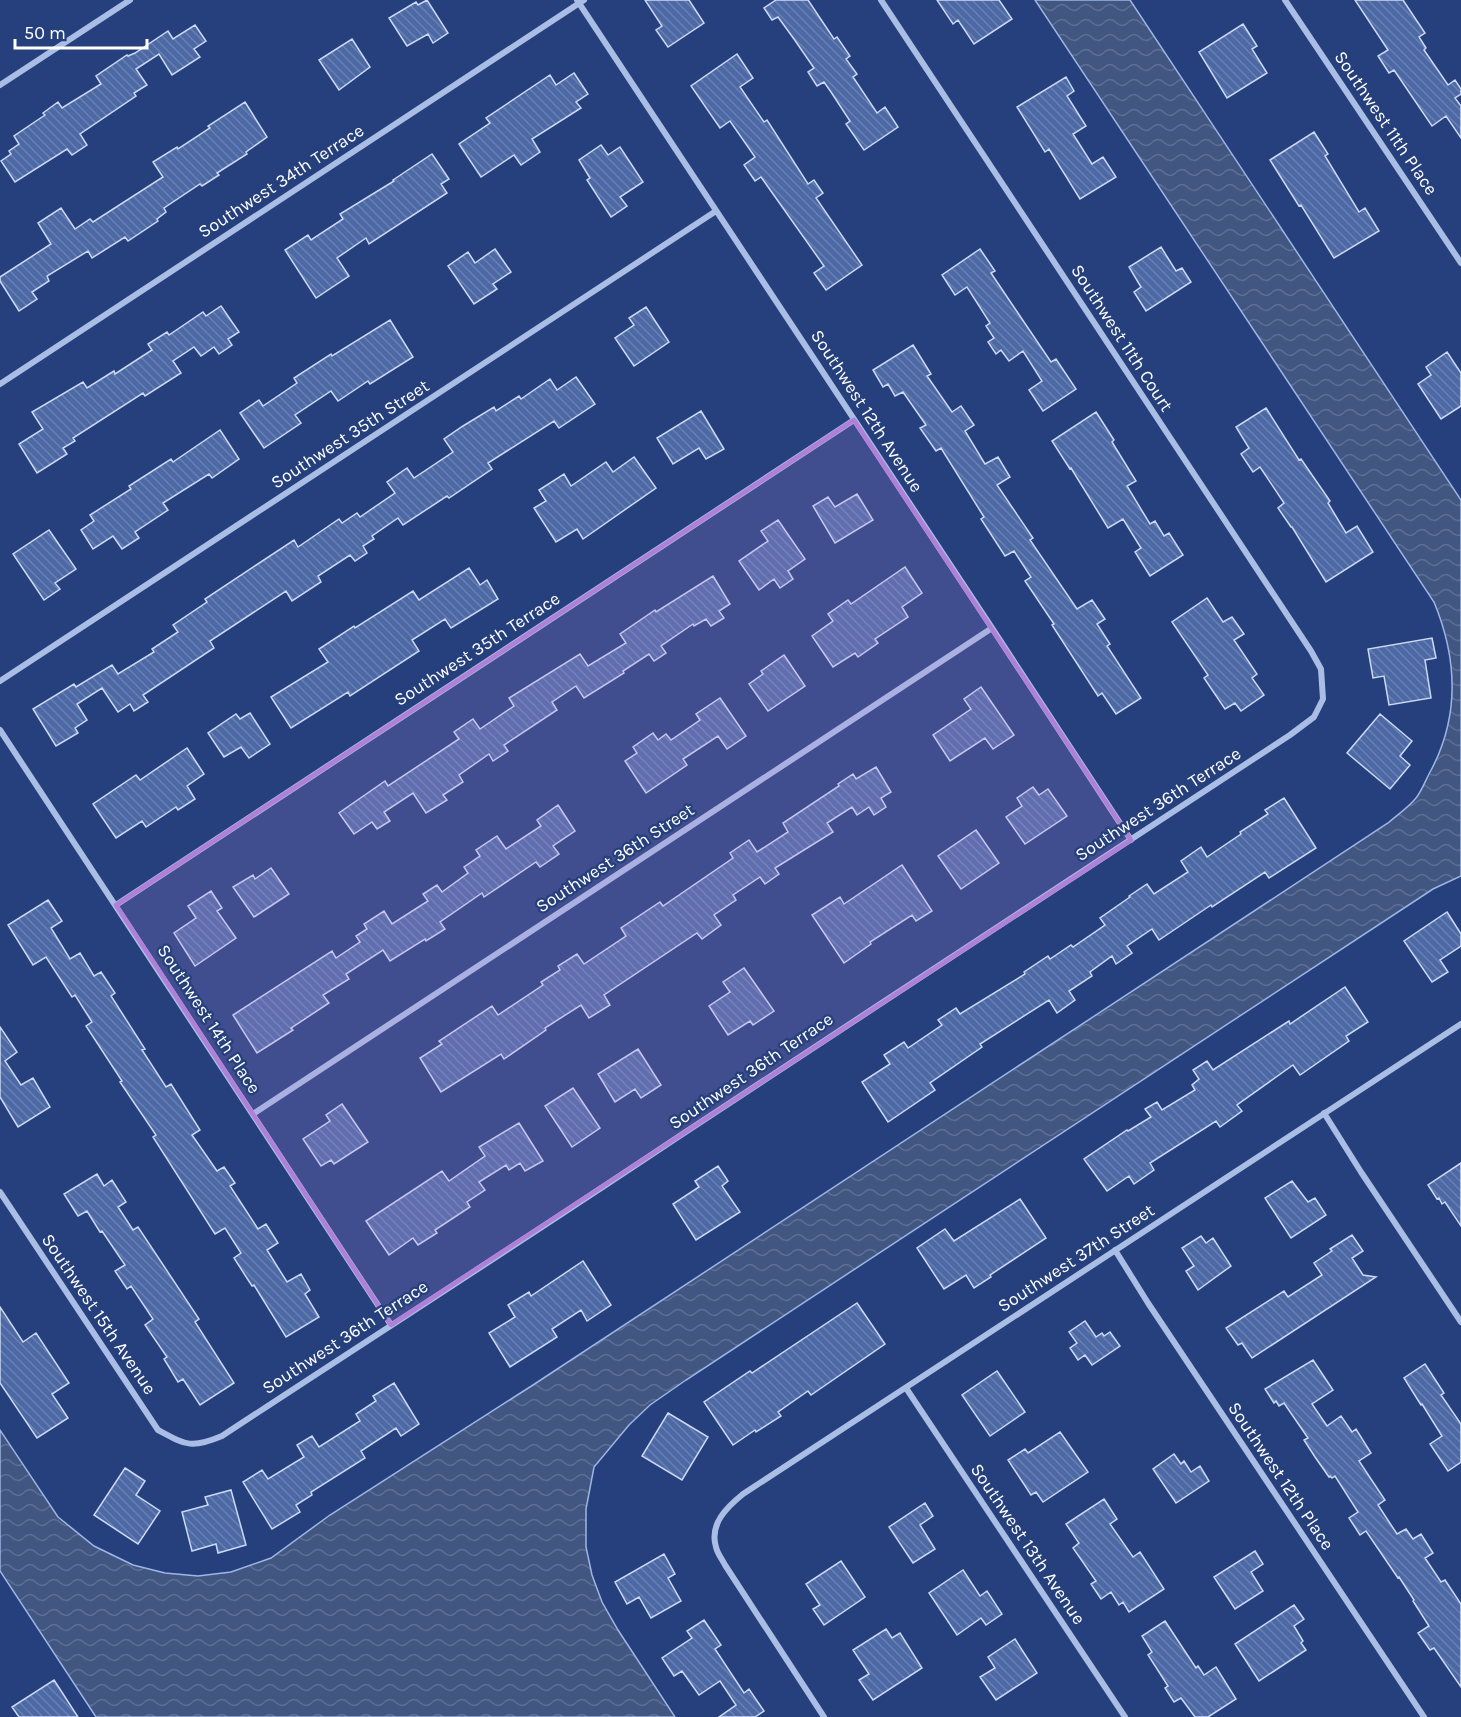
<svg xmlns="http://www.w3.org/2000/svg" width="1461" height="1717" viewBox="0 0 1461 1717" font-family="Karla,sans-serif">
<defs>
<pattern id="water-waves" width="16" height="10" patternUnits="userSpaceOnUse" patternTransform="scale(1.5)"><rect width="16" height="10" fill="#425682"/><path d="M0 5q4-4 8 0t8 0" fill="none" stroke="#5e6f95"/></pattern>
<pattern id="building-back-hatch" width="6" height="6" patternUnits="userSpaceOnUse" patternTransform="scale(1.5)"><rect width="6" height="6" fill="#4d69a5"/><path d="M-1 5l2 2M0 0l6 6M5-1l2 2" fill="none" stroke="#6880b2"/></pattern>
</defs>
<rect width="100%" height="100%" fill="#25407c"/>
<path fill="url(#water-waves)" stroke="#9eb6e5" stroke-width="1.5" d="M1035,0h95l331,500v376l-28,13 -747,491 -36,25 -21,20 -35,42 -8,42v38l6,28 10,27 16,28 57,87h-579l-96,-146v-141l58,87 36,29 39,19 32,8 33,3 33,-4 40,-14 59,-43 203,-130 855,-562c9,-8 20,-15 28,-25 5,-6 9,-16 13,-24 31,-56 29,-114 5,-172z"/>
<path fill="url(#building-back-hatch)" stroke="#ccd9f4" stroke-width="1.5" d="M427,0l21,33 -15,10 -5,-9 -21,12 -18,-28 27,-16 2,3z
M645,0h44l15,23 -36,24 -12,-17 6,-4z
M776,0h32l26,39 3,-2 13,19 -4,3 11,15 -4,3 24,36 8,-6 13,20 -34,23 -18,-26 4,-3 -19,-29 -7,-10 -7,4 -9,-14 6,-4 -20,-29 -16,-22 -6,3 -8,-12z
M937,0h62l13,19 -38,25 -16,-24 -5,4z
M1355,0h48l22,33 -6,4 7,11 -2,2 24,35 7,-5 6,9v5l-6,4 6,8v32l-15,-22 -14,10 -38,-56 -5,3 -11,-17 10,-6z
M1243,24l14,22 -5,3 15,24 -40,25 -28,-46z
M195,25l11,16 -12,8 6,8 -28,18 -13,-21 -23,15 11,16 -13,8 2,3 -56,38 7,11 -15,10 -5,-6 -52,33 -14,-21 10,-7 -2,-3 10,-7 -5,-8 31,-21 -2,-2 15,-11 4,6 39,-24 -5,-8 31,-21 1,1 7,-3 33,-22 5,8z
M352,39l18,28 -31,23 -20,-30z
M737,54l16,24 -13,9 24,35 3,-2 41,64 6,-4 9,13 -7,5 46,67 -36,25 -12,-17 10,-7 -63,-89 -6,4 -11,-16 11,-8 -25,-36 -10,7 -29,-42z
M574,73l14,21 -12,8 5,6 -49,31 8,13 -19,13 -7,-10 -33,22 -22,-33 31,-21 -4,-5 64,-43 6,10z
M1066,77l8,14 -7,5 19,30 -13,8 19,30 11,-7 13,20 -36,22 -31,-50 -4,3 -28,-45z
M245,102l22,35 -21,15 1,2 -30,19 2,2 -17,11 -2,-2 -36,24 2,4 -9,7 1,2 -30,20 -3,-4 -33,21 -4,-7 -41,25 2,5 -17,11 5,7 -18,12 -19,-30v-4l51,-33 -13,-21 23,-15 14,21 15,-10 3,3 70,-45 -10,-15 24,-15 1,2 32,-21 -2,-2z
M1314,132l14,22 -3,2 34,56 6,-4 14,23 -45,27 -33,-53 -2,1 -29,-46z
M601,145l7,10 12,-8 23,35 -23,15 7,9 -16,11 -24,-37 3,-2 -11,-18z
M432,154l17,25 -8,5 6,9 -78,51 -3,-6 -29,20 12,18 -33,22 -31,-48 23,-15 3,5 32,-21 -3,-5 54,-33 -1,-1z
M1161,247l15,24 6,-3 9,14 -45,29 -12,-19 7,-5 -12,-20z
M495,249l16,23 -18,12 4,5 -23,15 -26,-38 20,-14 7,11z
M980,249l15,22 -4,2 60,89 5,-3 20,30 -33,22 -14,-21 13,-9 -19,-30 -14,10 -8,-11 -5,4 -8,-12 6,-4 -8,-12 4,-3 -23,-36 -12,8 -13,-20z
M221,306l18,26 -11,7 4,6 -13,9 -5,-7 -13,9 -7,-9 -21,14 8,12 -36,23 -2,-3 -70,45 2,3 -12,7 4,6 -30,19 -18,-29 24,-15 -11,-17 51,-30 4,6 27,-17 1,3 37,-24 -4,-6 19,-12 2,3 34,-23 3,4z
M646,307l23,35 -35,24 -19,-28 19,-13 -5,-7z
M390,320l23,37 -43,27 -2,-3 -30,20 -7,-10 -36,24 6,8 -37,25 -24,-35 19,-13 4,6 34,-23 -3,-5 37,-24 1,2z
M913,345l18,29 -4,2 25,36 9,-6 13,19 -9,6 20,33 13,-7 12,20 -13,8 36,53 -3,2 47,69 15,-9 13,19 -8,5 13,20 -3,2 34,52 -25,16 -14,-21 -4,3 -46,-71 2,-1 -29,-43 6,-4 -17,-26 -9,5 -24,-37 3,-2 -43,-69 -5,3 -16,-23 6,-3 -23,-33 -8,4 -7,-12 -5,3 -10,-17z
M1447,352l14,21v33l-20,13 -23,-35 13,-9 -5,-8z
M576,377l19,27 -36,24 -5,-7 -66,42 4,6 -43,29 -2,-2 -44,29 -5,-7 -26,18 2,3 -11,7 4,7 -12,8 -5,-6 -32,21 3,6 -29,19 -6,-10 -76,50 4,7 -71,47 5,7 -14,9 -4,-7 -12,8 -16,-24 -25,16 10,16 -12,8 3,5 -22,13 -23,-37 41,-25 2,3 36,-22 6,9 36,-22 -2,-3 26,-17 -5,-7 34,-23 -2,-3 89,-59 4,7 41,-28 3,4 15,-10 3,4 35,-24 -8,-11 20,-14 7,10 39,-26 -9,-13 19,-13 31,-19 2,4 23,-15 2,3 29,-20 7,11z
M1266,408l33,52 2,-1 29,42 -2,2 18,30 11,-7 16,26 -47,30 -34,-55h-1l-13,-19 6,-5 -24,-36 -7,5 -12,-18 8,-6 -13,-21z
M701,411l23,38 -18,10 -7,-11 -26,16 -16,-26z
M1096,412l18,28 -2,2 24,39 -9,5 23,38 5,-3 9,15 5,-3 14,22 -33,21 -15,-24 6,-4 -18,-29 -15,9 -37,-60 -1,1 -18,-28z
M220,430l19,29 -27,19 -3,-4 -46,29 5,7 -33,22 4,6 -17,11 -9,-13 -20,13 -12,-19 13,-9 -4,-6 41,-26 -2,-3 42,-27 2,3z
M634,457l22,31 -73,51 -6,-10 -21,13 -22,-34 12,-7 -7,-11 25,-16 7,12 35,-24 7,10z
M857,494l16,26 -38,23 -22,-37 15,-9 7,10z
M778,520l27,39 -17,12 5,8 -13,9 -6,-9 -15,11 -20,-29 29,-20 -7,-10z
M49,530l27,39 -21,14 5,6 -16,11 -31,-46z
M905,567l17,26 -20,14 6,10 -33,22 3,4 -20,14 -3,-4 -22,14 -21,-31 21,-15 -5,-7 20,-14 3,4z
M469,568l11,17 7,-5 11,19 -47,29 -6,-9 -33,21 7,11 -69,45 -2,-4 -57,36 -20,-31 57,-35 -9,-13 35,-23 1,2 58,-37 6,9z
M713,576l17,28 -11,7 5,7 -13,8 -5,-7 -12,7 -1,-2 -32,22 5,7 -12,8 -5,-7 -26,17 1,2 -40,25 -8,-12 -24,16 5,8 -53,35 4,6 -15,10 -4,-7 -30,21 4,7 -20,13 4,5 -21,13 -13,-20 -29,19 6,9 -13,8 -5,-7 -18,12 -15,-21 46,-32 3,5 71,-47 -5,-7 19,-13 7,10 34,-23 -5,-8 71,-44 8,12 38,-23 -6,-9 35,-24 1,2z
M1207,598l16,24 9,-5 12,17 -10,6 23,34 -5,4 12,17 -23,16 -6,-8 -10,6 -21,-31 4,-3 -36,-53z
M1432,638l4,20 -11,2 6,38 -42,7 -5,-29 -11,2 -5,-29z
M784,655l21,31 -37,25 -19,-27 14,-10 -2,-3z
M981,687l33,48 -21,14 -8,-11 -35,23 -17,-26 38,-26 -7,-10z
M720,698l26,38 -19,13 -9,-13 -35,23 4,6 -41,28 -21,-32 12,-8 -4,-6 20,-14 5,7 8,-6 5,6 29,-20 -4,-6z
M250,713l20,31 -21,14 -8,-11 -17,10 -16,-24 28,-19 4,5z
M1380,714l32,27 -12,15 10,9 -20,24 -43,-36z
M187,748l17,26 -17,12 8,13 -17,11 -2,-3 -30,20 -4,-6 -26,17 -23,-34 43,-29 4,5z
M876,767l15,25 -10,6 5,9 -12,8 -5,-8 -12,8 -5,-8 -25,16 6,9 -58,36 4,6 -14,10 -5,-7 -27,18 3,5 -22,15 7,10 -19,14 -5,-6 -93,62 6,10 -21,13 -8,-13 -36,23 1,2 -42,29 -3,-5 -60,38 -21,-34 22,-14 -3,-3 53,-35 6,9 45,-30 -2,-3 19,-12 -2,-4 19,-12 7,10 42,-28 -5,-8 39,-26 3,4 70,-48 -3,-5 19,-13 8,12 31,-20 -5,-9 56,-37 -1,-2 15,-10 3,5z
M1033,787l6,8 9,-6 19,27 -42,28 -19,-27 16,-11 -5,-8z
M1284,798l32,50 -47,30 -4,-6 -53,35 -1,-2 -52,35 -7,-11 -25,17 5,7 -16,11 -4,-8 -22,16 2,4 -23,15 6,9 -18,13 -8,-13 -69,44 2,3 -52,36 5,7 -47,32 -26,-40 28,-18 -6,-9 20,-13 4,6 34,-23 -4,-5 18,-12 4,6 65,-40 -1,-2 24,-16 2,3 21,-14 2,2 32,-22 -5,-7 30,-21 -1,-1 18,-12 7,10 34,-22 -7,-11 20,-14 6,10 34,-23 -1,-2 28,-18 -3,-4z
M558,805l17,26 -22,15 6,8 -19,13 -4,-5 -52,35 -2,-4 -42,29 5,7 -19,12 -1,-2 -35,22 -7,-11 -37,24 3,5 -26,16 6,8 -38,25 2,2 -36,23 -24,-38 99,-64 4,7 24,-16 -4,-6 11,-7 -3,-5 20,-13 8,13 36,-23 -5,-7 14,-9 5,7 26,-19 -4,-6 16,-11 -4,-6 21,-14 9,13 35,-23 -4,-6z
M976,830l23,33 -38,26 -23,-33z
M902,865l30,46 -16,10 -4,-6 -42,27 1,2 -27,19 -32,-48 28,-18 4,7z
M271,868l18,26 -35,23 -21,-30 20,-12 2,4z
M211,891l11,17 -5,3 19,27 -41,28 -21,-33 22,-15 -8,-12z
M48,900l14,21 -11,7 19,31 10,-6 14,23 7,-4 14,21 -4,3 34,53 -3,1 24,37 5,-3 29,46 -8,5 25,36 7,-4 11,16 -5,3 28,43 8,-5 12,19 -11,7 20,32 14,-8 9,16 -5,4 14,23 -33,20 -32,-52 -2,1 -18,-28 7,-5 -16,-25 -10,6 -62,-97 3,-2 -36,-53 2,-1 -36,-55 6,-4 -17,-27 -3,2 -26,-40 -13,8 -25,-40z
M1447,912l14,22v12l-21,14 8,12 -16,10 -28,-41z
M744,968l30,43 -21,14 -3,-4 -22,14 -19,-29 21,-14 -7,-10z
M1345,987l23,35 -22,14 3,5 -49,34 -7,-10 -56,40 5,6 -22,16 -4,-6 -66,42 4,7 -20,14 -5,-8 -22,15 -23,-32 43,-29 1,1 23,-14 -6,-8 12,-7 5,8 33,-20 -3,-5 7,-6 -6,-9 14,-9 6,9 76,-49 1,3z
M0,1027l17,25 -12,9 16,24 12,-7 17,29 -32,20 -18,-30z
M638,1049l23,36 -20,13 -6,-9 -20,13 -17,-28z
M573,1088l27,40 -28,19 -27,-41z
M342,1104l26,38 -34,22 -3,-4 -10,6 -18,-27 27,-18 -4,-6z
M519,1123l24,38 -18,10 -5,-8 -11,7 -3,-5 -27,17 6,8 -18,12 3,5 -35,23 2,3 -19,12 -5,-7 -24,17 -23,-34 76,-50 7,10 36,-25 -6,-9z
M1461,1163v63l-16,-24 -3,2 -3,-6 -2,1 -9,-14z
M718,1166l10,15 -6,5 18,26 -44,28 -23,-36 26,-17 -4,-6z
M97,1174l7,12 8,-6 14,22 -8,5 15,23 5,-3 61,92 -4,3 39,61 -34,22 -17,-26 -5,3 -14,-23 3,-2 -22,-32 8,-6 -22,-33 -4,3 -12,-18 10,-6 -23,-34 -2,1 -13,-21 -9,5 -14,-22z
M1292,1181l16,21 7,-4 11,17 -35,23 -26,-40z
M1020,1199l26,39 -56,37 1,2 -17,11 -8,-13 -22,14 -27,-41 28,-19 9,12z
M1352,1235l11,16 -11,7 11,17 13,2 -124,81 -10,-15 -4,2 -12,-17 58,-37 4,6 34,-22 -8,-12 18,-12 -2,-2z
M1201,1236l5,7 7,-5 18,28 -33,24 -12,-19 8,-5 -12,-18z
M583,1261l28,44 -24,16 -6,-11 -29,19 5,8 -47,30 -21,-34 26,-16 -7,-12 21,-13 2,4z
M857,1303l28,41 -74,51 -3,-4 -30,21 3,4 -25,16 -1,-2 -22,15 -29,-43 46,-31 2,2z
M0,1307l23,35 13,-9 33,50 -17,11 16,24 -31,20 -37,-55z
M1085,1321l11,16 6,-4 2,3 6,-4 10,14 -28,19 -7,-10 -7,5 -8,-12 7,-5 -8,-11z
M1313,1360l20,30 -21,14 15,22 14,-10 11,16 4,-3 15,24 -12,8 26,39 -7,5 19,29 9,-5 7,10 8,-5 12,19 -8,5 16,24 4,-2 16,24v83l-27,-39 -4,2 -12,-17 11,-7 -16,-25 1,-1 -15,-23 -1,1 -32,-47 -6,4 -11,-17 9,-6 -23,-36 -3,2 -2,-2 -1,1 -14,-20 -11,-17 4,-2 -24,-35 -5,3 -3,-5 -2,2 -9,-14z
M1425,1364l19,29 -3,2 20,29v38l-13,9 -18,-27 12,-8 -20,-32 -1,1 -17,-27z
M997,1371l28,41 -35,24 -28,-41z
M394,1383l25,41 -18,12 -5,-8 -35,23 4,7 -54,34 1,3 -16,10 4,7 -28,17 -29,-47 19,-12 6,9 36,-22 -7,-12 15,-9 7,11 41,-26 -4,-7 20,-13 -3,-5z
M668,1413l40,24 -26,43 -40,-24z
M1060,1432l28,40 -45,30 -7,-10 -5,3 -23,-35 17,-11 3,4z
M1174,1454l7,10 3,-3 7,11 9,-6 9,15 -33,22 -23,-34z
M125,1468l20,13 -9,14 24,16 -22,33 -44,-29z
M231,1490l15,55 -28,8 -2,-9 -24,7 -10,-39 26,-7 -3,-8z
M1104,1499l13,20 -7,5 23,33 7,-5 24,37 -35,23 -6,-10 -4,3 -8,-13 -10,7 -10,-15 5,-3 -23,-33 6,-5 -13,-19z
M925,1503l8,13 -13,9 15,24 -22,14 -24,-36z
M1255,1551l8,13 -12,8 12,19 -28,18 -21,-32z
M664,1554l11,20 -7,4 13,23 -30,17 -12,-21 -12,7 -12,-22z
M841,1561l24,36 -41,28 -11,-16 7,-4 -14,-21z
M963,1570l17,26 7,-5 15,23 -16,11 -5,-7 -24,17 -28,-42z
M1294,1605l10,14 -10,7 9,15 -2,2 5,7 -47,31 -24,-37z
M704,1620l17,25 -6,4 29,44 5,-4 15,22 -9,6h-36l17,-12 -16,-24 -21,14 -17,-24 -8,5 -12,-18 30,-20 -5,-7z
M1165,1621l31,47 2,-2 6,9 12,-8 20,32 -28,18h-13l-14,-19 -7,4 -9,-14 3,-2 -20,-31 4,-3 -10,-16z
M886,1629l6,9 8,-5 22,35 -49,32 -14,-20 10,-6 -16,-24z
M1015,1639l22,34 -41,27 -16,-23 15,-9 -7,-11z
M54,1680l24,37h-59l-7,-10z"/>
<g fill="none" stroke-linecap="round" stroke-linejoin="round">
<path stroke="#a9bde5" stroke-width="6" d="M577,0l415,628 139,212
M1285,0l176,263
M0,85l130,-85
M0,384l584,-384
M0,681l716,-470
M0,730l391,595
M116,905l738,-485
M1324,1113l37,59 100,150
M253,1114l739,-486
M0,1192l158,238c28,15 33,19 64,6 152,-100 305,-198 456,-299 204,-134 408,-269 612,-402l24,-18 9,-18 -2,-30 -10,-18 -430,-651
M1115,1250l33,53 276,414
M906,1388l219,329
M824,1717l-99,-152c-3,-6 -8,-12 -9,-18 -7,-23 11,-40 27,-53l718,-470"/>
</g>
<path fill="#b080d9" fill-opacity="0.2" stroke="#b080d9" stroke-width="4.5" stroke-linejoin="round" d="M854,420l277,420 -740,485 -275,-420z"/>
<g text-anchor="middle" dominant-baseline="central" stroke-width="4.5" stroke-linejoin="round" paint-order="stroke">
<g font-size="18" fill="#fff" stroke="#25407c">
<text transform="translate(1386 123) rotate(56)">Southwest 11th Place</text>
<text transform="translate(281 181) rotate(-33)">Southwest 34th Terrace</text>
<text transform="translate(1122 338) rotate(57)">Southwest 11th Court</text>
<text transform="translate(867 411) rotate(57)">Southwest 12th Avenue</text>
<text transform="translate(350 434) rotate(-33)">Southwest 35th Street</text>
<text transform="translate(477 649) rotate(-33)">Southwest 35th Terrace</text>
<text transform="translate(1158 804) rotate(-33)">Southwest 36th Terrace</text>
<text transform="translate(615 858) rotate(-33)">Southwest 36th Street</text>
<text transform="translate(209 1019) rotate(57)">Southwest 14th Place</text>
<text transform="translate(751 1071) rotate(-34)">Southwest 36th Terrace</text>
<text transform="translate(1076 1258) rotate(-33)">Southwest 37th Street</text>
<text transform="translate(99 1314) rotate(56)">Southwest 15th Avenue</text>
<text transform="translate(345 1337) rotate(-33)">Southwest 36th Terrace</text>
<text transform="translate(1281 1476) rotate(56)">Southwest 12th Place</text>
<text transform="translate(1028 1544) rotate(56)">Southwest 13th Avenue</text>
</g>
</g>
<path d="M15 39v9h132v-9" fill="none" stroke="#ffffff" stroke-width="3"/>
<text x="24" y="39" font-size="18" fill="#ffffff" stroke="#25407c" stroke-width="4.5" paint-order="stroke">50 m</text>
</svg>
